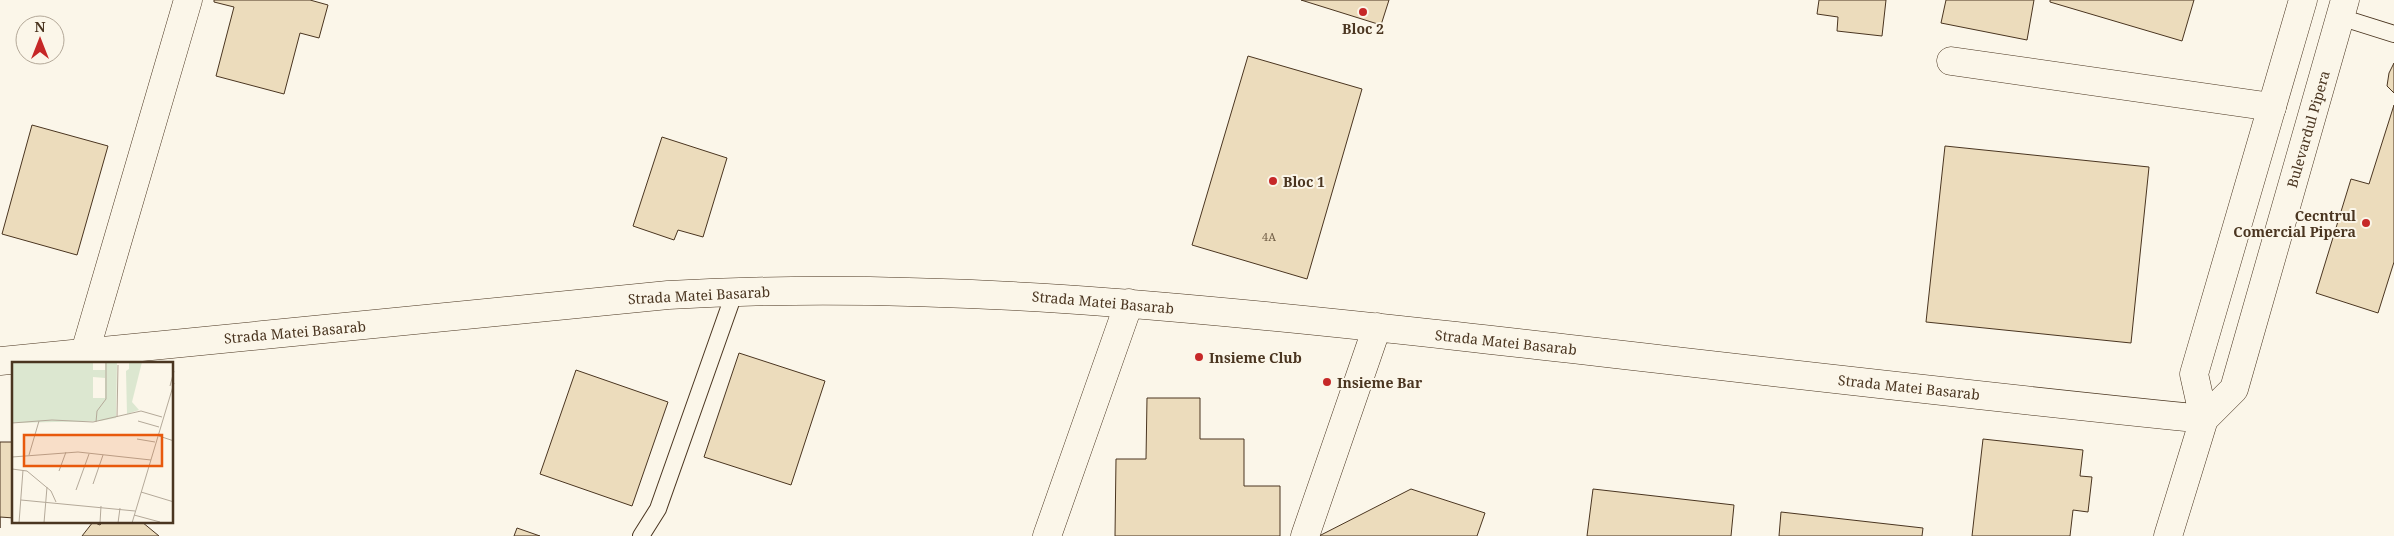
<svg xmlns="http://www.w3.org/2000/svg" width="2394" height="536" viewBox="0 0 2394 536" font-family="'Noto Serif',serif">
<rect width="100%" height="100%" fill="#fbf6e9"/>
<path fill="#ecdcbc" stroke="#4a3520" d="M214,0h96l18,5 -9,33 -19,-5 -16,61 -68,-18 18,-69 -20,-5z
M1301,0h88l-8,25z
M1819,0h67l-4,36 -45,-5 1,-14 -21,-3z
M1946,0h88l-7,40 -86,-17z
M2050,0h144l-12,41 -132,-39z
M1248,56l114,33 -55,190 -115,-34z
M2394,63v30l-7,-7 2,-13z
M2394,105v157l-16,51 -62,-20 35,-114 18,5z
M32,125l76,21 -31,109 -75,-21z
M662,137l65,21 -24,79 -25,-7 -4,10 -41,-14z
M1945,146l204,21 -18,176 -205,-21z
M739,353l86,28 -34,104 -87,-28z
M576,370l92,32 -36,104 -92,-32z
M1147,398h53v41h44v47h36v50h-165l1,-77h30z
M1983,439l100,11 -3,26 12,1 -4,35 -15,-2 -3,26h-98z
M0,442h14v76l-14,-1v11z
M1411,489l74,24 -8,23h-158z
M1593,489l141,16 -3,31h-144z
M1781,512l142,16 -1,8h-143z
M93,522l7,3 2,-3h40l17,14h-77z
M517,528l23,8h-26z"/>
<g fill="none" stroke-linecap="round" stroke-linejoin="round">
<g stroke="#4a3520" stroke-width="18">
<path id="lane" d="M2340,17l54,17
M641,536l17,-27 77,-218"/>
</g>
<g stroke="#4a3520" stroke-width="29">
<path id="street" d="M1951,61l321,46
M85,352l103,-352
M0,361l668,-66c264,-15 526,12 788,41 249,28 498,58 748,83
M1047,536l82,-233
M1305,536l72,-209"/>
</g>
<g stroke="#4a3520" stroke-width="29">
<path id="secondary" d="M2204,419l30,-30 111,-389
M2168,536l36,-117 -10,-45 109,-374"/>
</g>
<use href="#lane" stroke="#fbf6e9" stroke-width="16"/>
<use href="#street" stroke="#fbf6e9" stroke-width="28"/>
<use href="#secondary" stroke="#fbf6e9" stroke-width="28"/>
</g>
<g fill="#c62828" stroke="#fbf6e9" stroke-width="2">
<circle cx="1363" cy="12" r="5"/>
<circle cx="1273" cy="181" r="5"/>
<circle cx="2366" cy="223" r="5"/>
<circle cx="1199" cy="357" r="5"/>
<circle cx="1327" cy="382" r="5"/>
</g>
<g text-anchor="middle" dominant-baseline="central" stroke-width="4" stroke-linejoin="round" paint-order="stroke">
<g font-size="11" fill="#725f47">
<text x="1269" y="236">4A</text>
</g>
<g font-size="14" font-weight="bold" fill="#4a3520" stroke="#fbf6e9" text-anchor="start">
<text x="1363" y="28" text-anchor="middle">Bloc 2</text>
<text x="1283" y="181">Bloc 1</text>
<text x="2356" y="215" text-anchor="end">Cecntrul<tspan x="2356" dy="16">Comercial Pipera</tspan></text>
<text x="1209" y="357">Insieme Club</text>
<text x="1337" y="382">Insieme Bar</text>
</g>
<g font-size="14" fill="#4a3520" stroke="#fbf6e9">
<text transform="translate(2308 129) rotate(-74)">Bulevardul Pipera</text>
<text transform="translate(699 295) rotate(-3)">Strada Matei Basarab</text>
<text transform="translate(1103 302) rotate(5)">Strada Matei Basarab</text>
<text transform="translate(295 332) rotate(-5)">Strada Matei Basarab</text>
<text transform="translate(1506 342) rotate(6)">Strada Matei Basarab</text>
<text transform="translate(1909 387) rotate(6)">Strada Matei Basarab</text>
</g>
</g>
<g transform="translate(12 362)">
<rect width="161" height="161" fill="#fbf6e9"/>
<path d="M0,0h81v8h12v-8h12l-1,56 -16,3 -88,2zM81,15l12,1v20h-12zM117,0h13l-10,40 7,8 -12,4 -1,-43 3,-2z" fill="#dce7d0" fill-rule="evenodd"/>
<path fill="none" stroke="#b4a999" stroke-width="1" d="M158,24l4,-15M105,55l1,-52M126,59l21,6M84,60l1,-11 9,-12v-37M0,61l40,-3 41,2 48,-11 21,6M147,74l15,5M125,77l18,3M17,93l10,-34M0,95l66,-5 73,8M0,107l15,2 24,20 5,11M47,109l7,-19M81,122l10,-29M64,128l13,-36M129,130l33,10M9,138l114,11M122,153l26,7M7,161l4,-53M32,161l3,-36M88,161l1,-17M106,161l2,-15M120,161l42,-140"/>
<path fill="#e8590c" fill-opacity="0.15" stroke="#e8590c" stroke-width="2.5" d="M12,73h138v31h-138z"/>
<rect width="161" height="161" fill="none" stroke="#4a3520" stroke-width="2.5"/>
</g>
<g transform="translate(40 40)"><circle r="24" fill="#fbf6e9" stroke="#b4a999"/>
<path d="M0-4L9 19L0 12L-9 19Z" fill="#c62828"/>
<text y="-8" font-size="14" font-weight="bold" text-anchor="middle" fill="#4a3520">N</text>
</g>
</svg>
